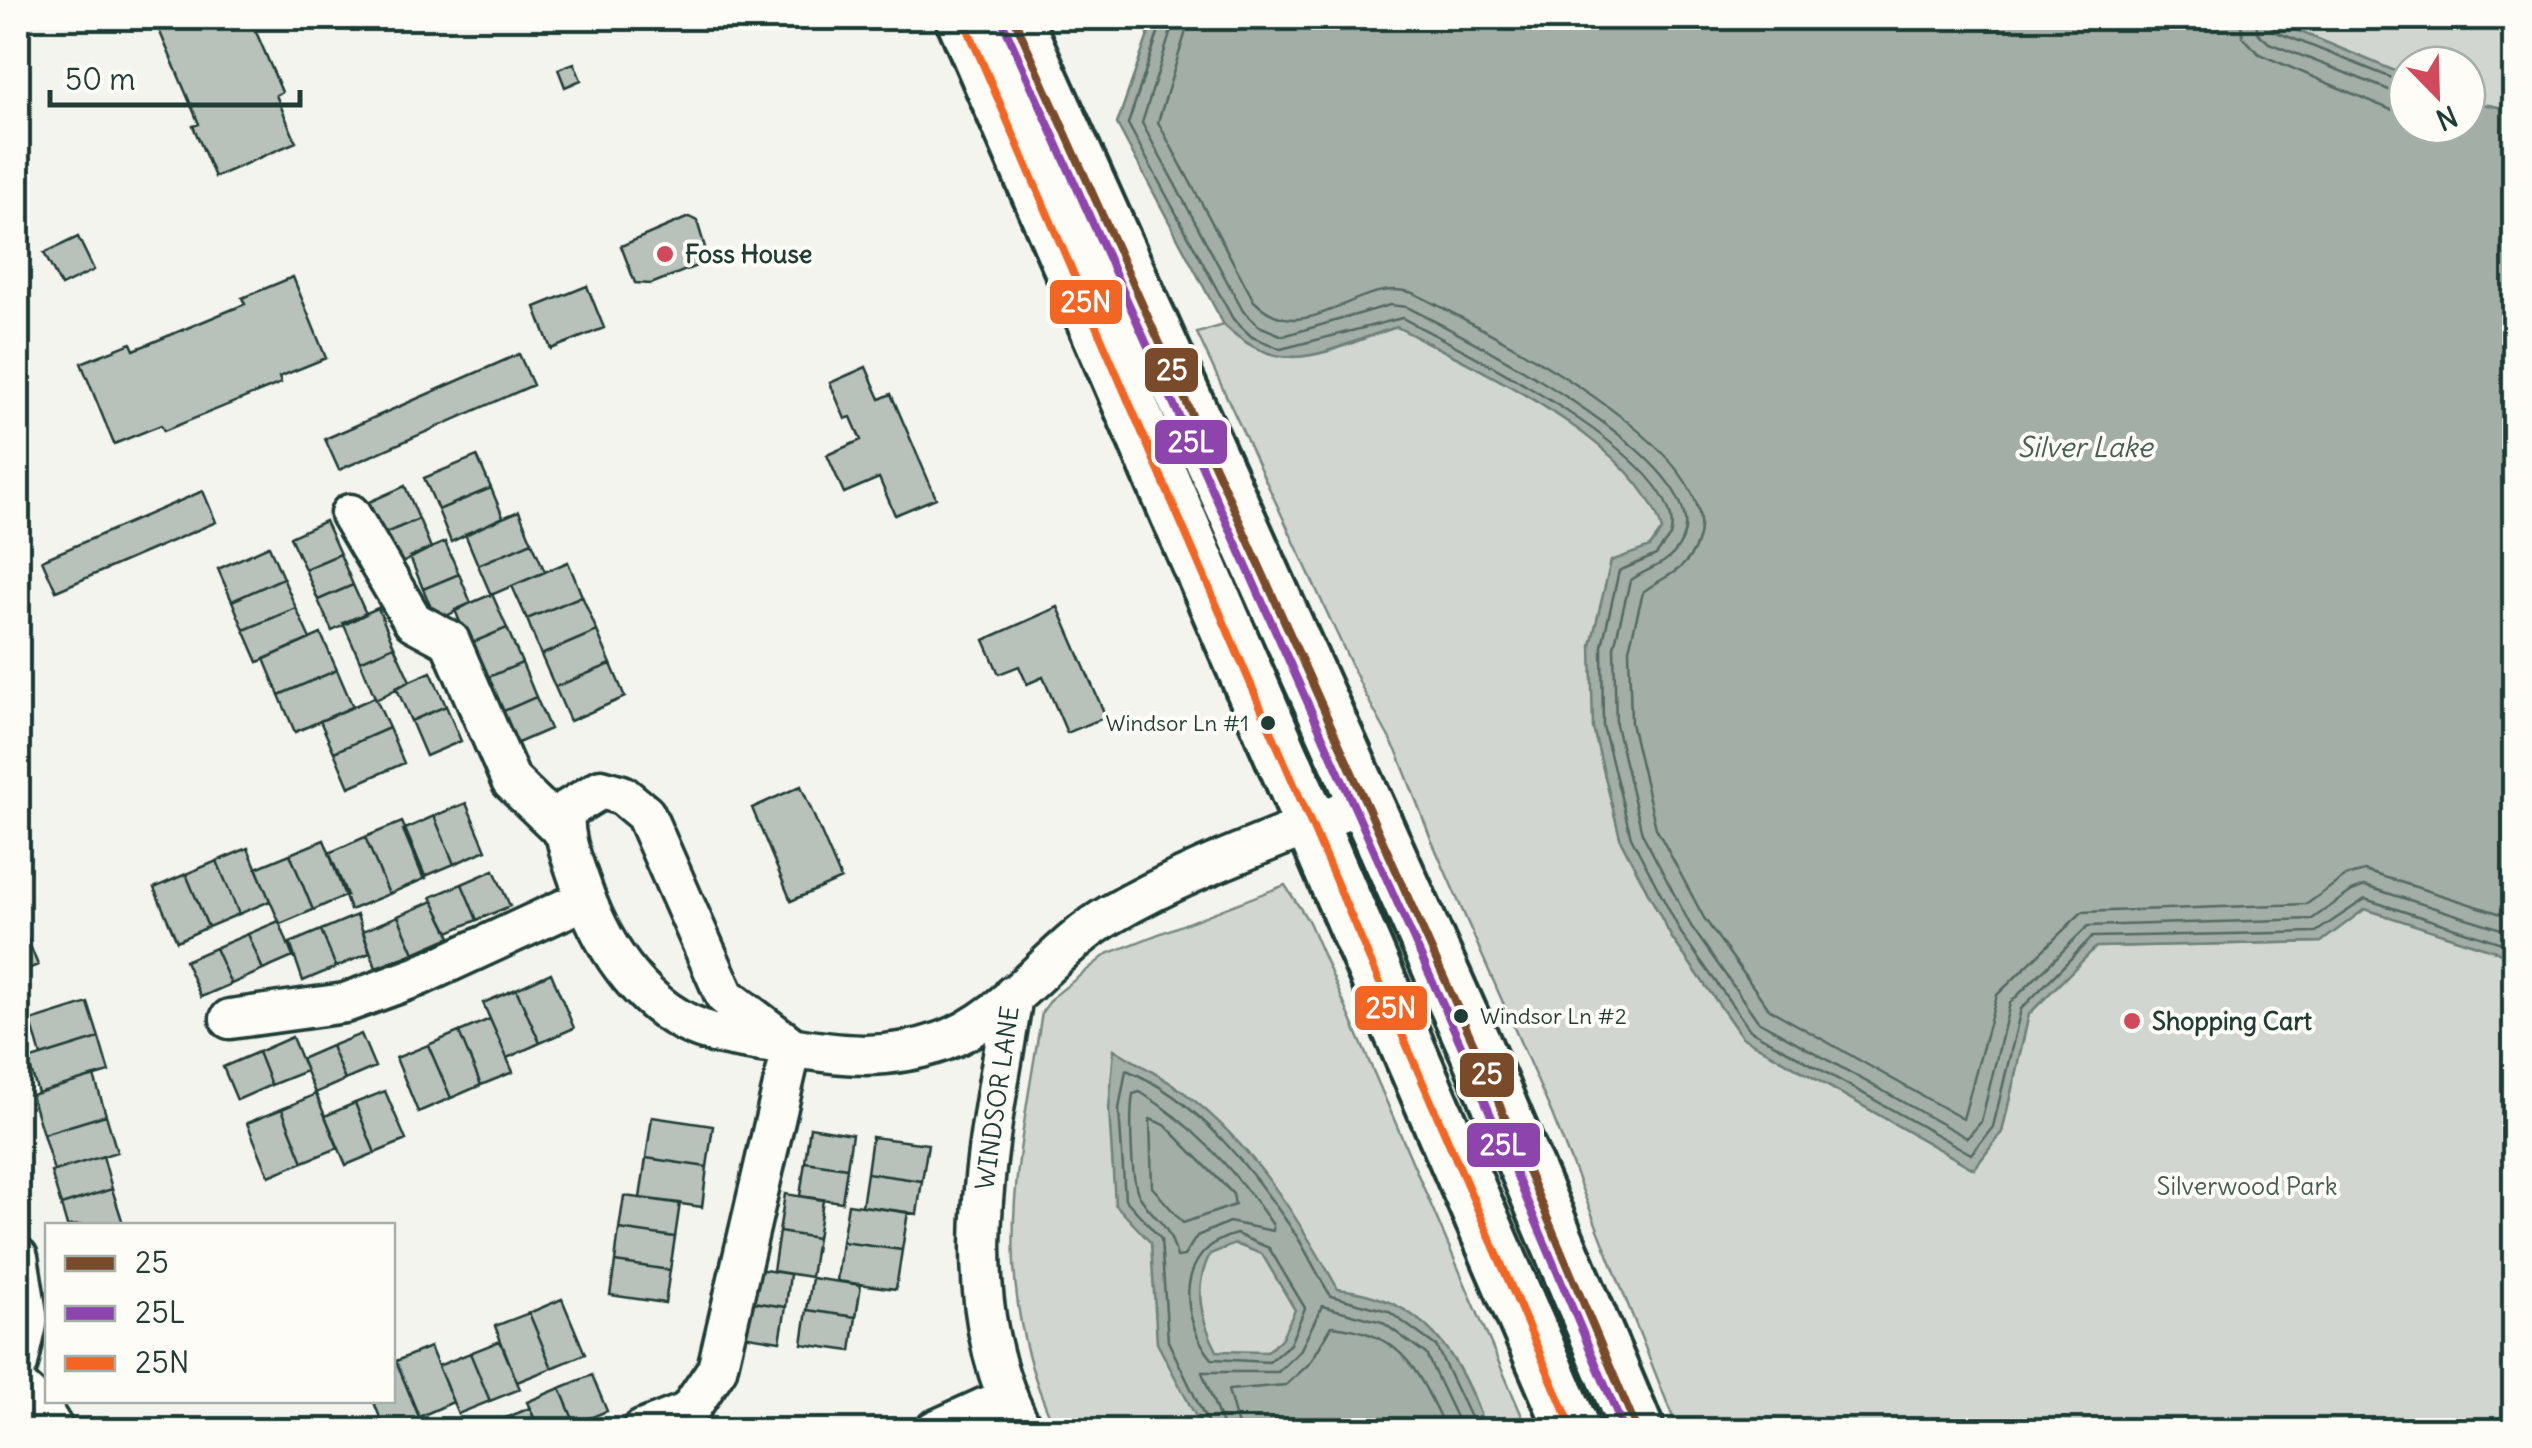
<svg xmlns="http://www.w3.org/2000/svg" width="2532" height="1448" viewBox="0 0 2532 1448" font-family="Delius,sans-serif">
<rect width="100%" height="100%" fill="#f4f4ef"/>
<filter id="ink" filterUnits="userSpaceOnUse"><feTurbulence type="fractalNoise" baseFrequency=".01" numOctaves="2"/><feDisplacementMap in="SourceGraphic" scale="20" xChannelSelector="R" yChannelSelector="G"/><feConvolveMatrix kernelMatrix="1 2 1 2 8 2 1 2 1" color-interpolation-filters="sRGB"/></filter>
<g filter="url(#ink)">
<path fill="#d1d6d1" stroke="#788a82" stroke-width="2.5" d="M2267,18h247v92l-47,-9v-36h-60v11z
M1224,325c61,57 103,25 173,2 77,40 242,114 266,203l-13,17 -57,181 28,113 51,97 70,99 232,132 28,-37 27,-118 66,-67 226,-5 44,-34 149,49v473h-836l-126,-316 -121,-275 -33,-85 -34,-62 -167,-359z
M1285,885l24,37 219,508h-472c-70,-147 -38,-265 -14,-418l11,-15 54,-43z"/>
<path fill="#a3aea7" stroke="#6e8179" stroke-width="2.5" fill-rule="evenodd" d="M1154,18h1113l140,58v49h60v-24l47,9v847l-149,-48 -44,33 -225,5 -67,67 -27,118 -28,37 -232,-132 -70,-99 -51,-97 -28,-113 -2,-83 20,-84 39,-14 12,-17c-22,-88 -189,-164 -265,-203 -71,21 -111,56 -173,-2l-107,-201z
M1114,1049c24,15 50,28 72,45 66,50 112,124 152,195 87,9 121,65 148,141h-283l-46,-87 -6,-100 -36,-39 -6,-95zM1235,1244l27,10 33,56 -14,29 -14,13 -50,-1c-17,-33 -24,-63 -7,-97z"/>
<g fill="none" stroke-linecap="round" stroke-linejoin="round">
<path stroke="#546a62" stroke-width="2.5" d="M1163,18l-35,106 105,195 19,18 29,12 121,-31c53,27 292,145 268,218l-14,19 -37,16 -17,75 1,80 28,111 50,96 69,97 221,124 22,-27 28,-118 71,-72 224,-5 49,-33 149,48
M1175,18l-33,105 101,188 16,15 24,10 107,-31 17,2c53,27 310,155 275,233 -11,26 -33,26 -52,41l-16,66 2,78 26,108 49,93 67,95 209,117 14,-16 29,-119 78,-77 224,-7 40,-28 13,-5 149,47
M1190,18l-32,104 96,179c52,52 103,-27 159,-8 64,32 318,157 284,250 -10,29 -34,33 -54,49l-14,57 2,74 25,105 48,90 65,91 194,110 34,-124 85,-83 225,-8 39,-28 19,-5 149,47
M2240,18l3,19 16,17 130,55 18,3
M2255,18l3,15 11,10 138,54
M2267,18l7,13 133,53
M1140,1092c54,33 97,81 133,133v6l-44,-9 -32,14 -13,20 -7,1c-10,-38 -19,-32 -37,-60 -10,-14 -10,-85 -7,-103z
M1150,1119l15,6 68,69 2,11 -52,18 -31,-36z
M1236,1234l33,14 36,60 -15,36 -21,18 -57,-3c-34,-42 -36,-110 24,-125z
M1211,1430l-43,-89 -7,-102 -36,-40 -6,-90 7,-39c71,27 129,104 170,165 13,20 22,42 35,61l57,15 48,35 40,84
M1224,1430l-22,-58h76l22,-21 22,-45 60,16 44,32 36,76
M1239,1430l-11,-40 58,-5 24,-22 22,-37c73,7 86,46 114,104"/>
</g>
<path fill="#b9c1bb" stroke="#1f3d34" stroke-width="2.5" d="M154,18h96l32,74 -6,3 20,47 -81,35 -22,-51 6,-2z
M574,63l7,17 -16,7 -7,-18z
M18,126l11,28 -11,5z
M689,217l8,4 12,40 -58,23 -16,-1 -14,-37z
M78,237l16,33 -33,16 -17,-33z
M293,277l33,81 -47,19 2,6 -117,48 -3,-6 -47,19 -33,-81 50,-20 3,7 111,-46 -3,-6z
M587,286l17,42 -53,21 -16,-42z
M519,354l14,31 -194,85 -14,-31z
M866,367l14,32 11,-5 45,104 -41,17 -16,-37 -35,15 -17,-38 34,-15 -10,-23 -6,2 -15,-36z
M477,456l14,32 -53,22 -14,-32z
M405,486l14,33 -36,15 -14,-32z
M491,488l12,29 -52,25 -13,-32z
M203,491l13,31 -160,69 -14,-31z
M519,511l13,31 -54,23 -13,-31z
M419,519l12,29 -35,18 -13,-32z
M325,521l15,33 -35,15 -15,-32z
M445,542l14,32 -36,15 -13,-32z
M532,542l13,30 -54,23 -13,-30z
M269,546l14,32 -51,23 -14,-32z
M340,554l13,31 -35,15 -13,-31z
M568,562l14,34 -55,23 -15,-33z
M459,574l12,29 -34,18 -14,-32z
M283,578l13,30 -52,22 -12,-29z
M353,585l13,29 -34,17 -14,-31z
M492,594l15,34 -38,16 -14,-34z
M582,596l15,35 -56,24 -14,-36z
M1058,607l48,110 -39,16 -24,-56 -16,7 -8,-18 -20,8 -15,-34z
M296,608l14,31 -52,23 -14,-32z
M378,608l16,38 -34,15 -17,-38z
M507,628l15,35 -38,16 -15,-35z
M597,631l14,33 -56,23 -14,-32z
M321,634l16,36 -58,25 -15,-36z
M394,646l16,35 -34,19 -16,-39z
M522,663l14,34 -37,16 -15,-34z
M611,664l14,33 -55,24 -15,-34z
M337,670l16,37 -58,25 -16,-37z
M431,672l15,34 -35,15 -15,-34z
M375,697l14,31 -55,24 -14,-31z
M536,697l14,32 -37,16 -14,-32z
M446,706l15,35 -35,15 -15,-35z
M389,728l15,35 -55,24 -15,-35z
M801,786l40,93 -50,22 -39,-93z
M466,803l20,47 -32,14 -20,-48z
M434,816l20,48 -31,13 -20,-47z
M402,822l24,56 -37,16 -24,-57z
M365,837l24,57 -39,16 -21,-57z
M324,840l23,55 -34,15 -23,-56z
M248,848l22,53 -31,13 -22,-53z
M290,854l23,56 -33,14 -24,-56z
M217,861l22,53 -31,13 -22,-53z
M494,870l16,36 -33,14 -15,-36z
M186,874l22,53 -31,14 -23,-53z
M462,884l15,36 -28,12 -18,-35z
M433,901l18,36 -37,16 -16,-37z
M357,915l13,38 -34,14 -15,-37z
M398,916l16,37 -38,15 -13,-37z
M279,921l14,36 -30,13 -15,-36z
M321,930l15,37 -33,14 -13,-38z
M25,933l13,32 -20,8v-37z
M248,934l15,36 -32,14 -16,-36z
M215,948l16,36 -30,13 -16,-36z
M551,973l23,55 -34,15 -24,-54z
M516,989l24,54 -33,15 -24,-55z
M88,1003l11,35 -58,18 -10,-35z
M490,1019l23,53 -32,13 -22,-53z
M459,1032l22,53 -30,13 -23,-53z
M361,1034l14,33 -30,13 -14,-34z
M292,1037l14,34 -35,14 -13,-33z
M99,1038l10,34 -71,21 -10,-33z
M428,1045l23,53 -33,14 -22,-54z
M331,1046l14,34 -30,13 -14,-34z
M258,1052l13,33 -34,15 -14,-33z
M94,1076l12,39 -63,19 -12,-39z
M385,1091l21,49 -31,13 -20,-50z
M316,1094l22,54 -35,14 -21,-53z
M355,1103l20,50 -29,12 -21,-49z
M282,1109l21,53 -34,14 -22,-53z
M106,1115l11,37 -63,19 -11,-37z
M652,1117l61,9 -6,41 -61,-9z
M810,1127l42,7 -5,34 -42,-6z
M872,1137l56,7 -6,37 -55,-8z
M103,1156l9,33 -51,16 -10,-33z
M646,1158l61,9 -5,40 -62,-9z
M805,1162l42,6 -5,34 -42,-6z
M867,1173l55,8 -5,33 -55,-8z
M112,1189l11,34 -56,3 -6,-21z
M785,1194l38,6 -6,38 -38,-6z
M624,1196l56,7 -5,34 -56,-8z
M848,1204l60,8 -6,38 -60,-8z
M619,1229l56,8 -5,33 -55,-8z
M779,1232l38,6 -6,39 -38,-6z
M842,1242l60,8 -6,39 -59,-8z
M615,1262l55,8 -5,33 -55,-8z
M751,1268l39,6 -4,33 -40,-6z
M812,1278l49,7 -5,32 -49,-7z
M562,1299l23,55 -33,14 -23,-55z
M746,1301l40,6 -6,34 -38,-6z
M807,1310l49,7 -5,34 -49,-7z
M529,1313l23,55 -35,14 -22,-56z
M500,1341l20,48 -30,12 -20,-48z
M430,1347l23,55 -34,15 -23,-56z
M470,1353l20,48 -32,13 -20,-48z
M396,1361l23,56 -34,13 -12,-30h19v-38z
M592,1375l15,36 -32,13 -15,-36z
M560,1388l15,36 -16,6h-20l-12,-28z
M530,1408l9,22h-37l-4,-9z"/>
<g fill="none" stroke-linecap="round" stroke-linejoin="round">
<g stroke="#1f3d34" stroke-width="45">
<path id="street" d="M350,514l63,107 37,20 61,140 52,50
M1013,995c-22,142 -64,301 10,435
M230,1019l115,-16 74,-27 167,-77
M792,1047l-67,-51 -80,-182 -23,-19 -21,-6 -36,22c-3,28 9,53 18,80 21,59 63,123 127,141 24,7 50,9 75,14 55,10 102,15 156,-4 67,-23 109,-92 169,-127 80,-47 171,-77 256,-113
M18,1257l10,63 -10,44
M18,1387l22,20 14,23
M642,1430l46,-18 29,-43 75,-322
M935,1430l73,-33"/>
</g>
<g stroke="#1f3d34" stroke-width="60">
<path id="secondary" d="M963,18l610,1412
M1014,18l462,1031 161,381"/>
</g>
<use href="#street" stroke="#fdfcf7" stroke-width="38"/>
<use href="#secondary" stroke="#fdfcf7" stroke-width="52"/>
<g stroke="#fdfcf7" stroke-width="15">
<path id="bus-1" d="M1014,18l462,1031 161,381"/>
</g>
<g stroke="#fdfcf7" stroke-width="15">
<path id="bus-2" d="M1003,23l462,1031 159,376"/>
</g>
<g stroke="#fdfcf7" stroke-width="15">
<path id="bus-3" d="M963,18l610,1412"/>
</g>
<use href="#bus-1" stroke="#7a4b2a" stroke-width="8"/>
<use href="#bus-2" stroke="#8e44ad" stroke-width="8"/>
<use href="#bus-3" stroke="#f26522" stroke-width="8"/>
</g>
</g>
<g fill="#d1495b" stroke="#fdfcf7" stroke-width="4">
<circle cx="665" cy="254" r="10"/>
<circle cx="2132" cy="1021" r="10"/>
</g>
<g fill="#1f3d34" stroke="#fdfcf7" stroke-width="4">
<circle cx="1268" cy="723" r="9"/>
<circle cx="1461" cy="1016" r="9"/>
</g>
<g text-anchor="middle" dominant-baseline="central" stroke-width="8" stroke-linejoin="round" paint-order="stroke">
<g font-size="22" fill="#1f3d34" stroke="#fdfcf7" text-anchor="end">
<text x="1249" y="723">Windsor Ln #1</text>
<text x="1480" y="1016" text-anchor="start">Windsor Ln #2</text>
</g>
<g font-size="25" font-weight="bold" fill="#1f3d34" stroke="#fdfcf7" text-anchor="start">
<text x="685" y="254">Foss House</text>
<text x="2152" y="1021">Shopping Cart</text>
</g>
<g font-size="25" fill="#1f3d34" stroke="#fdfcf7">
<text transform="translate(997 1098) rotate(-82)">WINDSOR LANE</text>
</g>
<g font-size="25" fill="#435c53" stroke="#fdfcf7">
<text x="2247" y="1186">Silverwood Park</text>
</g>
<g font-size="28" font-style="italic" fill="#475f56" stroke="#fdfcf7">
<text x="2085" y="447">Silver Lake</text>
</g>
</g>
<g stroke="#fdfcf7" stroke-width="4">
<rect x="1048" y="278" width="76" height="48" rx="10" fill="#f26522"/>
<rect x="1143" y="346" width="57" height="48" rx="10" fill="#7a4b2a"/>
<rect x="1153" y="418" width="76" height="48" rx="10" fill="#8e44ad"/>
<rect x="1353" y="984" width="76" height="48" rx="10" fill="#f26522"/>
<rect x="1458" y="1051" width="58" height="48" rx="10" fill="#7a4b2a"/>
<rect x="1465" y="1121" width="77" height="48" rx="10" fill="#8e44ad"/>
</g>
<g font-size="28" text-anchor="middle" font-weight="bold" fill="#fff">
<text x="1086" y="312">25N</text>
<text x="1172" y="380">25</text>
<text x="1191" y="452">25L</text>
<text x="1391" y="1018">25N</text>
<text x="1487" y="1084">25</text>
<text x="1503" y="1155">25L</text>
</g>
<rect width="2532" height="1448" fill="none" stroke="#fdfcf7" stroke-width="60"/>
<rect x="30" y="30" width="2472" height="1388" fill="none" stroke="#1f3d34" stroke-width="4" filter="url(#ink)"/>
<rect x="45" y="1223" width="350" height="180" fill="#fdfcf7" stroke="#a4b0a9" stroke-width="2.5"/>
<rect x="65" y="1256" width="50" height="15" fill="#7a4b2a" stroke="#a4b0a9" stroke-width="2.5"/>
<text x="135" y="1273" font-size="30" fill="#1f3d34">25</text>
<rect x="65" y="1306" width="50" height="15" fill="#8e44ad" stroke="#a4b0a9" stroke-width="2.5"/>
<text x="135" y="1323" font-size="30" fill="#1f3d34">25L</text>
<rect x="65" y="1356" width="50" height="15" fill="#f26522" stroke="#a4b0a9" stroke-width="2.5"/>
<text x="135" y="1373" font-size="30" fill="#1f3d34">25N</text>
<g transform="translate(2437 95) rotate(157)"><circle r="48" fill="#fdfcf7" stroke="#a4b0a9" stroke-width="2.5"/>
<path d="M0-8L18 38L0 25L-18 38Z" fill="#d1495b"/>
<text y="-15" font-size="28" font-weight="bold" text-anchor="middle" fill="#1f3d34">N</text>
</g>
<path d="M50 90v15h250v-15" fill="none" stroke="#1f3d34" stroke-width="5"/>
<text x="65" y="90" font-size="30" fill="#1f3d34" stroke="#fdfcf7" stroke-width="8" paint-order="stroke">50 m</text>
</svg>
